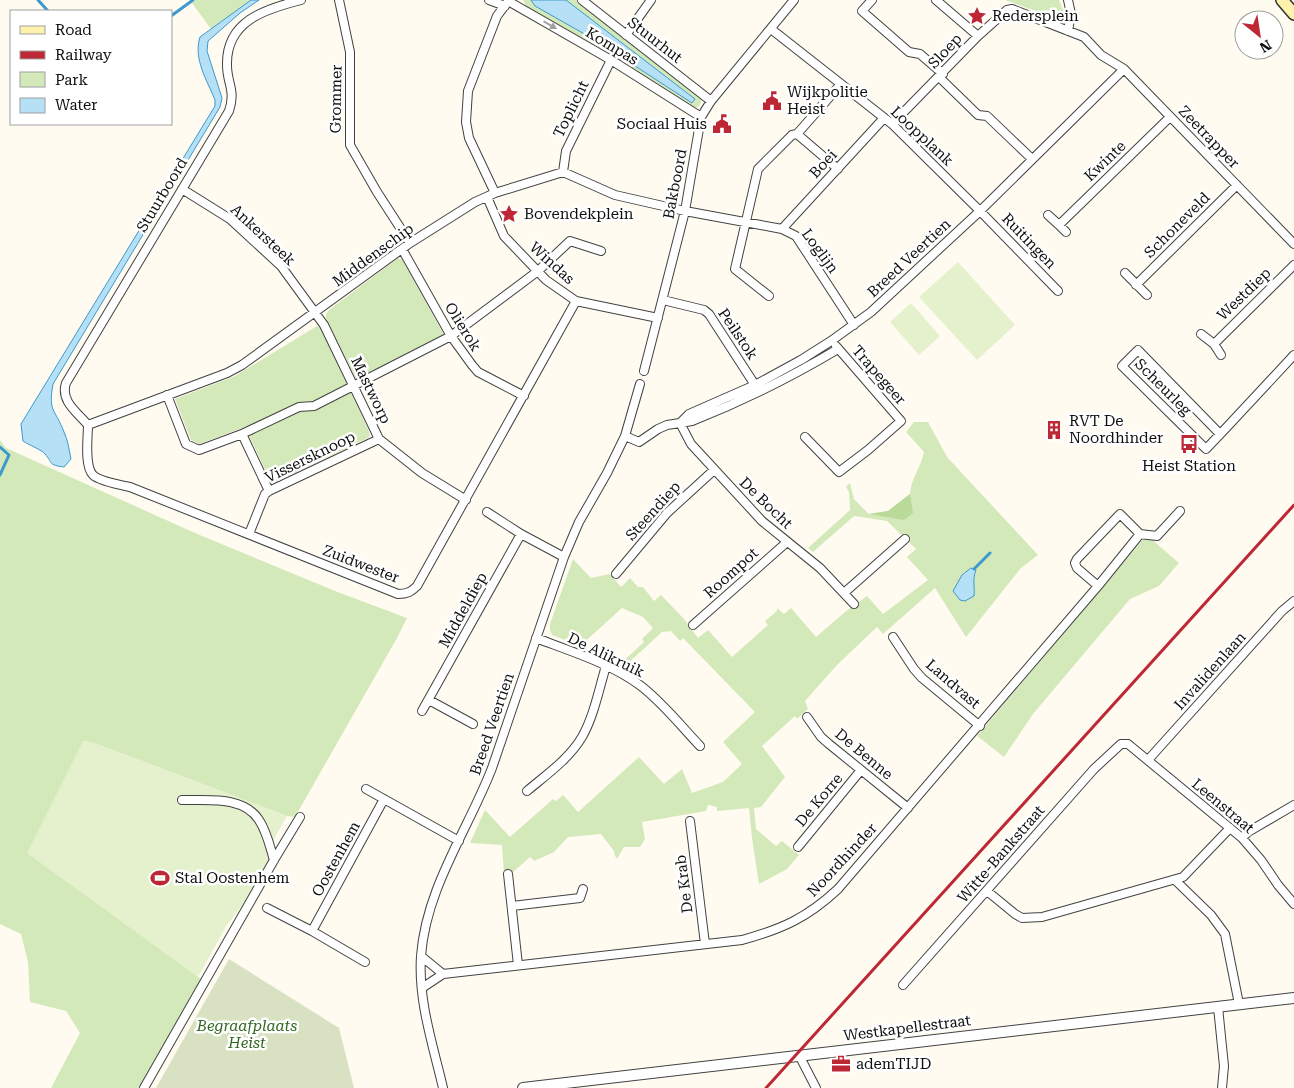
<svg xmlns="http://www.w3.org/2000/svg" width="1294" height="1088" viewBox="0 0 1294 1088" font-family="'Roboto Serif',serif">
<rect width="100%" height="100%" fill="#fffbf0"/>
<path fill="#d4e9ba" d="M195,0h56l-40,29 -19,-26z
M523,0h8l5,6 59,34 98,63 1,-4 -128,-99h12l123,96v7l-3,4 -5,1 -104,-66 -61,-32z
M1005,0h54l4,10v7l-5,2z
M398,258l4,1 42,76 -88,44 -30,-61v-4l3,-4z
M317,326l3,1 48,102 2,6 -2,3 -96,46 -27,-57 -46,17 -8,-4 -16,-41 60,-23z
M914,422h14l19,35 91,98 -17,13 -55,69 -31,-49 -52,46 -6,-7 -40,38 -32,36 3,8 -11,10 -2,-3 -33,30 23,31 -24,30 -7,1 2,21 20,17 6,-5 17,14 -12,14 -28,15 -7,-46 -3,-30 -32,3v-4l-9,-2 -2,6 -64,11 3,17 -5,8h-16l-7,12 -2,-3 -1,-5 -13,-17 -33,3 -14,15 -20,9 -4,-4 -19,17 -7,-1 -2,-28 -32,-2 15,-33 25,27 43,-38 3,2 7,-6 15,17 61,-55 25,27 18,-15 10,24 31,-11 19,-18 -19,-22 32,-30 -72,-74 -3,3 -9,-10 -9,1 -38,35 -4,-3 24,-22 -2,-3 11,-11 -10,-11 -21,-9 -42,38 -28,-11 -2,-5v-6l23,-65 18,19 19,-4 11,13 9,-9 8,9h5l11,14 7,-6 23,24 14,19 10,-8 24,27 36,-32 -3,-4 12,-10v-3l7,6 7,-6 25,29 29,-25 22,-16 16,18 45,-34 -21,-23 9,-8 -29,-28 -33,-5 -41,36 -5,-4 42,-38 -1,-18 -3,-5 4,-4 4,16 15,15 19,-3 22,-17c1,-16 11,-27 14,-42l-18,-20z
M0,440l6,8 189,85 140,58 72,27 -10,20 -102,179 -8,-1 -190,-72 -13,-3 114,236 4,2 -62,109h-89l29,-55 -14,-22 -36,-9 -2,-40 -7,-28 -21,-10z
M1144,538h6l29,25 -20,23 -29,13 -97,115 -29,43 -27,-21z"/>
<path fill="#b9da99" d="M910,494l3,19 -9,7 -35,-6 19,-3z"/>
<path fill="#d8e1c1" d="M229,959l110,69 15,60h-198z"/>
<path fill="#e5f1cc" d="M958,262l57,63 -38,35 -58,-63z
M911,303l29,33 -21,19 -29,-33z
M83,741l14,3 190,72 -14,25 2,10 -31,52 -17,22 -29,52 -171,-124z"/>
<path fill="#b5e0f6" stroke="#3d99cc" d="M251,0h8l-19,13 -32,28 -1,10 15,47 -2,9 -167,277c-5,29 2,24 11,48 4,8 5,18 7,27l-7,8c-16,-2 -11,-4 -19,-13 -3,-4 -16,-9 -22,-13l-2,-17 194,-318v-6c-8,-20 -22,-41 -15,-63z
M531,0h35l129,99 -3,4 -97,-63 -60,-34z
M971,568l5,2c-4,10 -1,16 -2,26l-9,5 -5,-1 -7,-9 9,-16z"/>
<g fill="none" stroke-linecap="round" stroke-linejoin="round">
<path stroke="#3d99cc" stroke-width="3" d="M38,0l10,11
M171,16l22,-16
M0,447l9,8 -9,20
M974,569l16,-16"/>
<g stroke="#424242" stroke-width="10">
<path id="minor" d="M339,0l11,52v93l27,47 33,51
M489,0l16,6
M582,0l129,101
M872,0l-10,11 47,41 11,2 23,20
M936,0l42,36
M1068,0l3,14 -3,17
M508,1l103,59 90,57
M771,29l121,95 88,87 78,80
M626,35l25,-35
M939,77l39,38 9,1 45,43
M892,124l86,-88 29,-26 5,-1 72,28 17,18 23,14 170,175
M797,134l41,35
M563,172l3,-21 45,-91
M182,189l48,30 51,47 43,59 55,114 43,34 44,27
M495,193l-26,-55 -3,-16 2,-31 29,-75 12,-16
M487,197l17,39 42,44 30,21 82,17
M1048,215l11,10
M782,229l102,-111
M1066,232l-7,-7 111,-108
M402,249l49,87 21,29 6,7 46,24
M1125,273l22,22
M1136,285l101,-100
M769,296l-34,-27 23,-100 34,-34 5,-1 44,-50
M663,300l41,10 5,4 46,71
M1201,334l13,10 7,11
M1214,344l80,-79
M838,349c-47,28 -95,52 -146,72l-12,2 11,21 71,77 58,47 34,36
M644,371l41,-160 16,-94 10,-16 83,-101
M167,395l19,49 13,6 43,-16 57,-27 15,-1 137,-70 87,-65 32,-30 31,10
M88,425l139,-52 15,-8 168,-122 65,-41 20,-9 68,-21 52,23 70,16 97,18 14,7 58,89
M88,425c0,12 -4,41 5,50 6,6 27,10 37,12l268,107c9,0 13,-2 19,-8l159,-285
M88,425c-11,-13 -28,-24 -22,-42l163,-272c7,-21 -2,-27 -2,-46 -1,-44 38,-56 74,-65
M242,434l27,57
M1220,434l-82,-84 -16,16 84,83 20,-21 68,-73
M625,436l14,6 19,-13 9,-4 13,-2 9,-9 66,-29 46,-25 30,-19 40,-29 109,-101 144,-142
M805,437l34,35 29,-22 33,-29 -65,-75
M487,512l34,22 43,23
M249,534l16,-40 4,-3 110,-52
M1140,534l17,2 23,-25
M616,574l51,-61 47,-43
M844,593l61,-54
M693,625l94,-83
M893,637l21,32 8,9 58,48
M536,638c34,13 76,26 105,48 22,17 40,40 59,60
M429,700l44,24
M422,711l99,-177
M807,717l14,20 8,7 79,64
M1148,760l134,-149 12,-10
M366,789l93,52
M527,791c19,-16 42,-32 55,-54 12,-21 17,-48 24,-71
M182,800c25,1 61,-5 77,20 8,12 11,27 15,40
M690,821l15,123
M1242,838l6,-6 46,-27
M798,847l63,-77
M508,874l10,91
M1175,880l36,35 14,19 14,70
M987,891l28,23 7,4 20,-1 141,-40 47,-49
M512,906l68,-8 3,-9
M267,908l45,23 53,31
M312,931l72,-132
M421,956l22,18
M903,985l191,-216 27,-25h7l114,94 19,22 17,25 16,19
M422,988l21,-14 299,-34c40,-11 65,-22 96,-51l260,-303 42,-52 -20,-20 -43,45 -2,4 2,5 21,18
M1218,1007l6,59 -2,22
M800,1057l16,31
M144,1088l130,-228 26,-43
M443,1088c-10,-43 -25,-87 -22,-132 5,-68 47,-126 71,-188l72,-211 15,-35 28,-49 18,-37 15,-52"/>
</g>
<g stroke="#424242" stroke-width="12">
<path id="tertiary" d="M523,1088l771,-90"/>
</g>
<g stroke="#313131" stroke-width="14">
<path id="secondary" d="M1282,0l12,14"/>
</g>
<use href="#minor" stroke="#fff" stroke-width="8"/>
<use href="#tertiary" stroke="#fff" stroke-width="10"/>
<use href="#secondary" stroke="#fef2ac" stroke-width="11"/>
<path stroke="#be2734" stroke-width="3" d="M766,1088l528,-583"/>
</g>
<defs><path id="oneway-solid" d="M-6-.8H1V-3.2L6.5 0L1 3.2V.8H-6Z" transform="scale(1.25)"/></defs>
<use fill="#9f9f9f" href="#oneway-solid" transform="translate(550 25) rotate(30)"/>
<defs>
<g id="sight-bare" transform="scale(1.5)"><path d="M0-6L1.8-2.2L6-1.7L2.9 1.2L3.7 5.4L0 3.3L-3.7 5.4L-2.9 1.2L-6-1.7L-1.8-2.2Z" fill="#be2734" stroke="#fff" stroke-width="2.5" paint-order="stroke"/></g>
<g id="civic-bare" transform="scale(1.5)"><path d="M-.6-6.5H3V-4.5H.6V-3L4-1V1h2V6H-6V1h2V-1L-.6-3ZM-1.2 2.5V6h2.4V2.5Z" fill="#be2734" stroke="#fff" stroke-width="2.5" paint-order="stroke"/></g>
<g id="building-bare" transform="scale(1.5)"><path d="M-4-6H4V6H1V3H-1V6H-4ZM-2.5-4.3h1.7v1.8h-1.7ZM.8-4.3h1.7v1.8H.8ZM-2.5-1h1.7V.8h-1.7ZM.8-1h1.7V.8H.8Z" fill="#be2734" stroke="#fff" stroke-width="2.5" paint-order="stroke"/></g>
<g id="bus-bare" transform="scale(1.5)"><path d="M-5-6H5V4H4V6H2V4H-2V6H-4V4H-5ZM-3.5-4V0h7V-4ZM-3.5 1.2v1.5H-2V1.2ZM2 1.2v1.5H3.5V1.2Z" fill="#be2734" stroke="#fff" stroke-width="2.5" paint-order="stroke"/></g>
<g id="stadium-bare" transform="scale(1.5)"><path d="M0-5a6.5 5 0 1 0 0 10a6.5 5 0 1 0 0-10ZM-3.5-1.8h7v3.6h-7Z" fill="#be2734" stroke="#fff" stroke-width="2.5" paint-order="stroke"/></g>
<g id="office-bare" transform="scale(1.5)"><path d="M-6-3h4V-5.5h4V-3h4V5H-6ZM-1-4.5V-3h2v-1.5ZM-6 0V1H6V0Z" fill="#be2734" stroke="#fff" stroke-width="2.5" paint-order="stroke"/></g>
</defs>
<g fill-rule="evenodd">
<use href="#sight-bare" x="977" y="16"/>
<use href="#civic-bare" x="772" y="101"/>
<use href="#civic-bare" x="722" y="124"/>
<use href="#sight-bare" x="509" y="214"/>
<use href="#building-bare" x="1054" y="430"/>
<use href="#bus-bare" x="1189" y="444"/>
<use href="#stadium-bare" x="160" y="878"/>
<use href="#office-bare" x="841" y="1064"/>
</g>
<g text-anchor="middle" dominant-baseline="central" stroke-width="5" stroke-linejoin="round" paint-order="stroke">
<g font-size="15" fill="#0f0f0f" stroke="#fff" text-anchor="start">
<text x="992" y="16">Redersplein</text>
<text x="787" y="92">Wijkpolitie<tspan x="787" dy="17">Heist</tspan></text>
<text x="707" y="124" text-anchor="end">Sociaal Huis</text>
<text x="524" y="214">Bovendekplein</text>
<text x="1069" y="421">RVT De<tspan x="1069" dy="17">Noordhinder</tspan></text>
<text x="1189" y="466" text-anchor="middle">Heist Station</text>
<text x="175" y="878">Stal Oostenhem</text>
<text x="856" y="1064">ademTIJD</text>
</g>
<g font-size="15" fill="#0f0f0f" stroke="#fff">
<text transform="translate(655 40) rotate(38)">Stuurhut</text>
<text transform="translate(612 46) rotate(31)">Kompas</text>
<text transform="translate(945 51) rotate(-47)">Sloep</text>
<text transform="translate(336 99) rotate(-89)">Grommer</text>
<text transform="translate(571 109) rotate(-64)">Toplicht</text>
<text transform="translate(922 136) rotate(43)">Loopplank</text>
<text transform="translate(1209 137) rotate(46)">Zeetrapper</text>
<text transform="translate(1105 161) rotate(-44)">Kwinte</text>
<text transform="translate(823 164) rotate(-47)">Boei</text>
<text transform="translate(675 184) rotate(-79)">Bakboord</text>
<text transform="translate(162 195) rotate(-59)">Stuurboord</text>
<text transform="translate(1177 225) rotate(-45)">Schoneveld</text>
<text transform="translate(263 235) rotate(43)">Ankersteek</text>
<text transform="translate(1029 241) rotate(46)">Ruitingen</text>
<text transform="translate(820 251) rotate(54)">Loglijn</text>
<text transform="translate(373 255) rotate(-36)">Middenschip</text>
<text transform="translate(909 258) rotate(-43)">Breed Veertien</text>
<text transform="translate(552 263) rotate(42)">Windas</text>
<text transform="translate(1244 294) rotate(-44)">Westdiep</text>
<text transform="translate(463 327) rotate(58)">Olierok</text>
<text transform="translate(738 334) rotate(56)">Peilstok</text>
<text transform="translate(879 375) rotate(49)">Trapegeer</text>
<text transform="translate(1163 387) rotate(45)">Scheurleg</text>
<text transform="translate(371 390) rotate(64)">Mastworp</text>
<text transform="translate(310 457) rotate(-26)">Vissersknoop</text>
<text transform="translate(766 503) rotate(44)">De Bocht</text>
<text transform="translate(653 511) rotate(-48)">Steendiep</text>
<text transform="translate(361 564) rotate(21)">Zuidwester</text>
<text transform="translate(731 573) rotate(-42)">Roompot</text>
<text transform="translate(463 610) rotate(-61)">Middeldiep</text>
<text transform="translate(606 655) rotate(26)">De Alikruik</text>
<text transform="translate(1210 671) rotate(-48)">Invalidenlaan</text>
<text transform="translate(953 684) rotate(41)">Landvast</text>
<text transform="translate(492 724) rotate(-71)">Breed Veertien</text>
<text transform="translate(864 754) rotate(40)">De Benne</text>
<text transform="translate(819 800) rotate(-50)">De Korre</text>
<text transform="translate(1223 806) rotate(40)">Leenstraat</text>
<text transform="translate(1001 854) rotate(-49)">Witte-Bankstraat</text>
<text transform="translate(336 859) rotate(-61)">Oostenhem</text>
<text transform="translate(842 860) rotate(-47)">Noordhinder</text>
<text transform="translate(684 884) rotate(-97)">De Krab</text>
<text transform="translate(907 1028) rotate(-7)">Westkapellestraat</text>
</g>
<g font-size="15" font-style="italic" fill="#30671f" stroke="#fff">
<text x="247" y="1026">Begraafplaats<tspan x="247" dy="17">Heist</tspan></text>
</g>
</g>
<rect x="10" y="10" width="162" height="115" fill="#ffffff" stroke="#9f9f9f"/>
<rect x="20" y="26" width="25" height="8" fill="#fef2ac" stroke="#9f9f9f"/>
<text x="55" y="35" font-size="15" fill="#0f0f0f">Road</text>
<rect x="20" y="51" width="25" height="8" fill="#be2734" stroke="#9f9f9f"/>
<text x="55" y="60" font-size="15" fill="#0f0f0f">Railway</text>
<rect x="20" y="72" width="25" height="15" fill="#d4e9ba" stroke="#9f9f9f"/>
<text x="55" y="85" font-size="15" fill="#0f0f0f">Park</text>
<rect x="20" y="98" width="25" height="15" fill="#b5e0f6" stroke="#9f9f9f"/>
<text x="55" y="110" font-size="15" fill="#0f0f0f">Water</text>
<g transform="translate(1259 35) rotate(150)"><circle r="24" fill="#ffffff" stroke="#9f9f9f"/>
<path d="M0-4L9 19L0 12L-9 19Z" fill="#be2734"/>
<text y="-8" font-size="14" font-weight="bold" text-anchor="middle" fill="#0f0f0f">N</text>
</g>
</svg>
